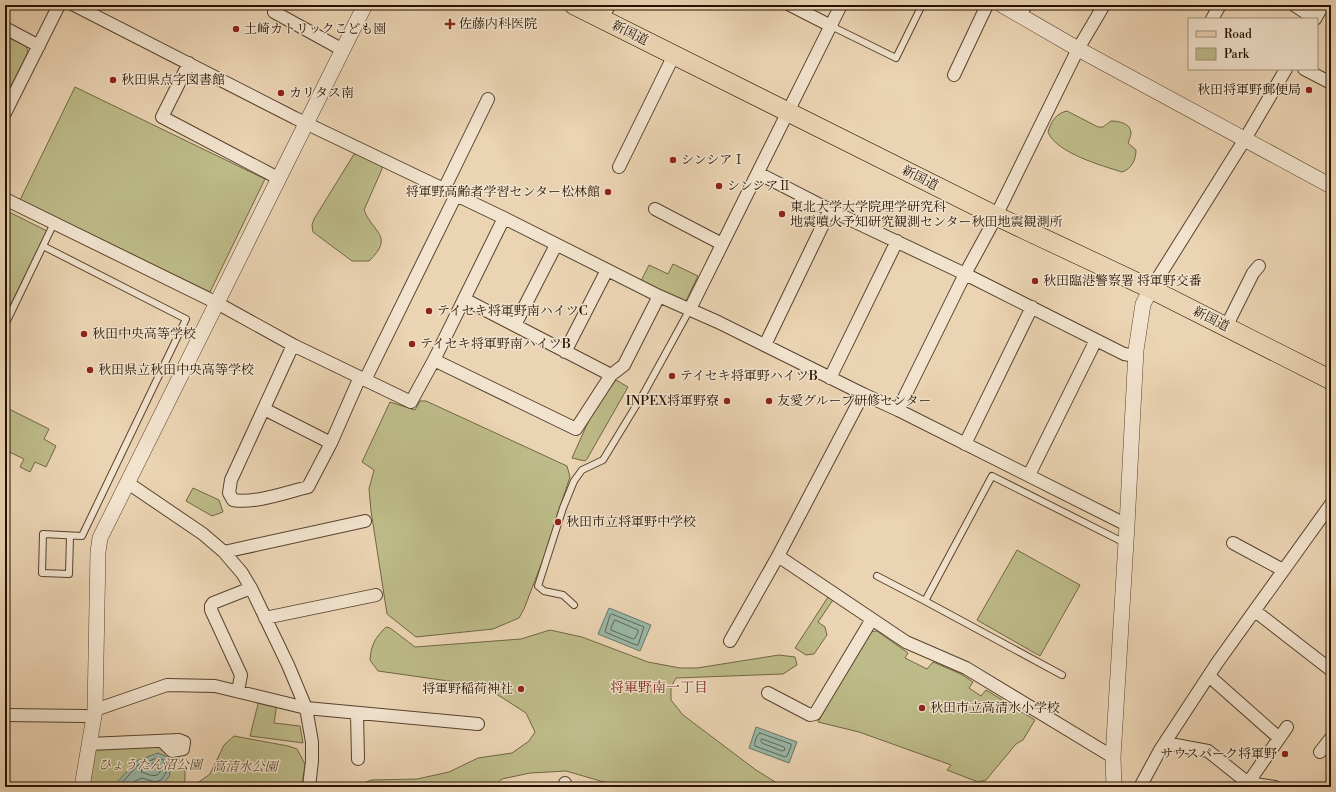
<svg xmlns="http://www.w3.org/2000/svg" width="1336" height="792" viewBox="0 0 1336 792" font-family="'Libre Bodoni','Noto Serif JP',serif">
<rect width="100%" height="100%" fill="#ebd4b3"/>
<filter id="stains"><feTurbulence type="fractalNoise" baseFrequency=".005" numOctaves="4"/><feColorMatrix values="0 0 0 0 .2 0 0 0 0 .09 0 0 0 0 .02 0 0 0 .5 -.17"/></filter>
<radialGradient id="worn" r=".72"><stop offset=".6" stop-color="#630" stop-opacity="0"/><stop offset="1" stop-color="#630" stop-opacity=".3"/></radialGradient>
<path fill="#bdbb89" stroke="#726644" d="M5,36l21,10 2,6 -23,46z
M75,87l190,92 -55,113 -190,-92z
M1067,111l31,16h5l8,-6c7,0 20,2 20,12 0,3 -2,7 -3,10l8,7c0,9 -4,19 -14,22 -19,-6 -66,-19 -74,-40 3,-10 8,-19 19,-21z
M356,151l26,14v4l-18,41c9,23 31,26 5,51h-17l-39,-29 -1,-7 2,-6z
M5,210l42,21 -42,85z
M673,264l25,12 -12,25 -1,1 -44,-21 8,-16 19,9z
M616,380l12,7 -41,72 -2,2 -13,-3 21,-47z
M420,401h6l141,65 3,11 -13,39 -3,15 -30,78 -5,9 -26,11 -77,8 -29,-23 -16,-103 -2,-22 5,-19 -12,-8 28,-60 25,8z
M5,407l44,22 -5,10 12,7 -10,21 -11,-5 -5,10 -10,-5 4,-8 -19,-9z
M193,488l26,12 4,12 -11,4 -26,-15z
M1017,550l63,35 -40,71 -63,-36z
M5,553l3,59 -3,7z
M828,597l5,3 -15,22 7,5 2,8 -13,19 -8,1 -11,-7z
M386,627l4,1 25,19 106,-8 29,-9 32,7 66,25 32,6h17l82,-13 16,2 2,8 -14,9 -107,4 -5,9v13l12,15 73,55 27,17h-162l-55,-16 -36,2 -28,6 -10,8h-136l15,-7 46,-1 32,-7 29,-14 34,-5 17,-12 6,-9 -9,-19 -42,-27 -106,-15 -8,-11c1,-15 5,-22 16,-33z
M877,631l31,22 -3,5 22,11 6,-7 28,12 12,8 -4,6 12,8 5,-6 49,30 -12,20 -7,4 -30,36 -8,2 -31,-12 4,-5 -92,-33 -41,-10 50,-90z
M259,700l18,4 -3,19 26,3 3,17 -53,-7z
M234,736l54,10 9,3 8,15 -3,23h-110l18,-13 14,-29z
M159,743c9,8 18,14 26,22v16l-7,6h-91l8,-40z"/>
<path fill="#99b8a9" stroke="#6b7665" d="M609,608l42,17 -11,26 -42,-17z
M756,727l41,15 -8,21 -40,-15z
M158,753l9,4 3,18 -6,8 -11,3 -10,-4 -5,2 -1,3h-24l23,-26z"/>
<g fill="none" stroke-linecap="round" stroke-linejoin="round">
<path stroke="#606554" stroke-width="1" d="M612,614l32,13 -6,18h-2l-31,-13 5,-17z
M615,620l23,10v2l-3,6 -2,1 -22,-9v-2z
M760,733l31,11v2l-4,10 -2,1 -30,-11c-1,-4 2,-12 5,-13z
M762,739l22,8 1,3 -3,1 -20,-8 -1,-2z
M154,763h3l3,2v7c-4,7 -12,2 -19,0l1,-3z
M118,787l20,-22 19,-7 7,2 2,13 -5,7 -6,2 -13,-4 -7,3 -2,6"/>
<g stroke="#57422d" stroke-width="8">
<path id="service" d="M831,26l65,32 26,-53
M43,246l143,73 -104,217 -39,-2 -1,39 27,1 1,-38
M5,325l49,-102
M877,576l48,25
M574,605l-11,-10 -19,-4 -6,-5 25,-78 11,-27 8,-11 21,-10 42,-69 45,-82
M1062,675l-137,-74 67,-125 133,67"/>
</g>
<g stroke="#57422d" stroke-width="14">
<path id="minor" d="M74,5l221,113 209,100 155,78 59,26 145,72 35,16 229,115
M790,5l41,21
M1294,5l21,14
M274,12l69,38
M1020,15l6,-10
M602,19l7,-14
M1212,19l8,-14
M1315,19l8,-14
M5,28l34,18
M189,63l-27,54 116,61
M1304,69l27,14
M954,75l33,-70
M5,113l54,-108
M619,167l55,-112
M758,173l72,37 135,64 159,80 12,2
M444,189l44,-90
M5,199l212,104 76,42 118,57 23,-42 70,-142
M655,209l67,35
M1151,289l94,-150 41,-70
M464,299l147,76
M690,309l151,-304
M515,325l41,-80
M1226,327l27,-54 6,-7
M293,345l-62,135 -2,13 4,7c21,4 54,-8 75,-13l23,-44 29,-66
M765,345l65,-135
M565,352l42,-82
M434,360l142,69 35,-54 13,-10 35,-69
M830,378l67,-137
M365,380l91,-185
M264,409l67,34
M898,410l67,-136 25,-46 88,-179 26,-44
M965,444l67,-137
M1029,475l67,-135
M128,483l75,51 21,18 18,21 9,15 37,77 18,43 6,34v19l-3,26
M1233,543l50,27
M224,552l141,-31
M778,556l128,86 60,26 147,89
M1255,611l76,59
M265,618l111,-23
M730,641l48,-85 85,-162
M1209,676l70,62
M238,691l3,-16 -30,-65v-4l2,-3 38,-15
M768,693l42,22 5,-1 57,-95
M95,710l72,-25 48,1 91,22 172,16
M357,713l1,46
M5,715l80,1 8,2
M1165,743l43,8 40,32 27,4
M89,744l90,-4 5,2 -1,7 -11,2 -10,-10
M1320,752l11,-14
M565,783v4
M1248,783l39,-56
M1140,787l20,-37 57,-87 114,-159"/>
</g>
<g stroke="#57422d" stroke-width="16">
<path id="tertiary" d="M1002,5l76,44 253,137
M82,787l13,-77 3,-158 2,-14 265,-533
M1114,787l-1,-30 14,-232 9,-175 7,-46 8,-15"/>
</g>
<g stroke="#261200" stroke-width="20">
<path id="primary" d="M574,5l422,211 155,73 180,91"/>
</g>
<use href="#service" stroke="#f2e3ce" stroke-width="6"/>
<use href="#minor" stroke="#f2e3ce" stroke-width="12"/>
<use href="#tertiary" stroke="#f2e3ce" stroke-width="15"/>
<use href="#primary" stroke="#ebd4b3" stroke-width="19"/>
</g>
<g fill="#8f2418" stroke="#f2e3ce" stroke-width="1.5">
<path d="M448 18h4v4h4v4h-4v4h-4v-4h-4v-4h4z"/>
<circle cx="236" cy="29" r="4"/>
<circle cx="113" cy="80" r="4"/>
<circle cx="1309" cy="90" r="4"/>
<circle cx="281" cy="93" r="4"/>
<circle cx="673" cy="160" r="4"/>
<circle cx="719" cy="186" r="4"/>
<circle cx="608" cy="192" r="4"/>
<circle cx="782" cy="214" r="4"/>
<circle cx="1035" cy="281" r="4"/>
<circle cx="429" cy="311" r="4"/>
<circle cx="84" cy="334" r="4"/>
<circle cx="412" cy="344" r="4"/>
<circle cx="90" cy="370" r="4"/>
<circle cx="672" cy="376" r="4"/>
<circle cx="727" cy="401" r="4"/>
<circle cx="769" cy="401" r="4"/>
<circle cx="558" cy="522" r="4"/>
<circle cx="521" cy="689" r="4"/>
<circle cx="922" cy="708" r="4"/>
<circle cx="1285" cy="754" r="4"/>
</g>
<g text-anchor="middle" dominant-baseline="central" stroke-width="3" stroke-linejoin="round" paint-order="stroke">
<g font-size="13" fill="#261200" stroke="#f2e3ce" text-anchor="start">
<text x="459" y="24">佐藤内科医院</text>
<text x="244" y="29">土崎カトリックこども園</text>
<text x="121" y="80">秋田県点字図書館</text>
<text x="1301" y="90" text-anchor="end">秋田将軍野郵便局</text>
<text x="289" y="93">カリタス南</text>
<text x="681" y="160">シンシアⅠ</text>
<text x="727" y="186">シンシアⅡ</text>
<text x="600" y="192" text-anchor="end">将軍野高齢者学習センター松林館</text>
<text x="790" y="207">東北大学大学院理学研究科<tspan x="790" dy="15">地震噴火予知研究観測センター秋田地震観測所</tspan></text>
<text x="1043" y="281">秋田臨港警察署 将軍野交番</text>
<text x="437" y="311">テイセキ将軍野南ハイツC</text>
<text x="92" y="334">秋田中央高等学校</text>
<text x="420" y="344">テイセキ将軍野南ハイツB</text>
<text x="98" y="370">秋田県立秋田中央高等学校</text>
<text x="680" y="376">テイセキ将軍野ハイツB</text>
<text x="719" y="401" text-anchor="end">INPEX将軍野寮</text>
<text x="777" y="401">友愛グループ研修センター</text>
<text x="566" y="522">秋田市立将軍野中学校</text>
<text x="513" y="689" text-anchor="end">将軍野稲荷神社</text>
<text x="930" y="708">秋田市立高清水小学校</text>
<text x="1277" y="754" text-anchor="end">サウスパーク将軍野</text>
</g>
<g font-size="13" fill="#261200" stroke="#f2e3ce">
<text transform="translate(630 33) rotate(26)">新国道</text>
<text transform="translate(920 178) rotate(27)">新国道</text>
<text transform="translate(1211 319) rotate(27)">新国道</text>
</g>
<g font-size="13" font-style="italic" fill="#5b4d30" stroke="#f2e3ce">
<text x="150" y="765">ひょうたん沼公園</text>
<text x="245" y="767">高清水公園</text>
</g>
<g font-size="14" fill="#7a1f14" stroke="#f2e3ce">
<text x="659" y="688">将軍野南一丁目</text>
</g>
</g>
<rect width="1336" height="792" fill="none" stroke="#ebd4b3" stroke-width="20"/>
<rect x="6" y="6" width="1324" height="780" fill="none" stroke="#261200" stroke-width="2"/>
<rect x="10" y="10" width="1316" height="772" fill="none" stroke="#261200"/>
<rect x="1188" y="18" width="130" height="52" fill="#f2e3ce" stroke="#a08f7c"/>
<rect x="1196" y="31" width="20" height="6" fill="#ebd4b3" stroke="#a08f7c"/>
<text x="1224" y="38" font-size="12" fill="#261200">Road</text>
<rect x="1196" y="48" width="20" height="12" fill="#bdbb89" stroke="#a08f7c"/>
<text x="1224" y="58" font-size="12" fill="#261200">Park</text>
<rect width="100%" height="100%" filter="url(#stains)"/>
<rect width="100%" height="100%" fill="url(#worn)"/>
</svg>
